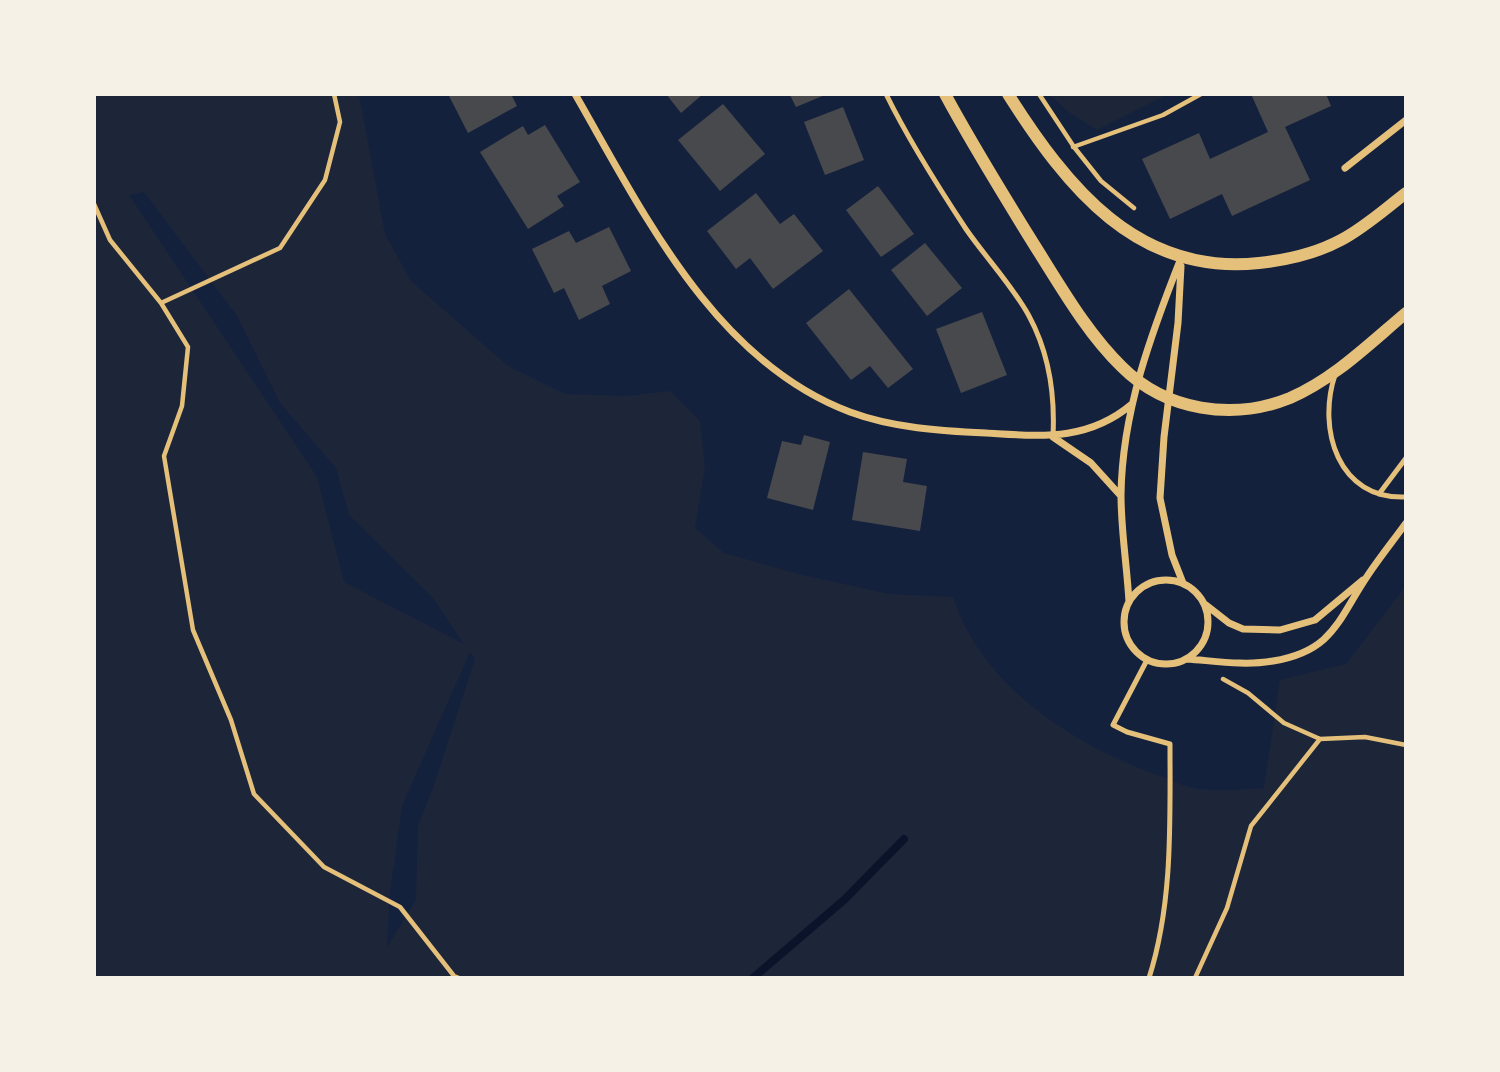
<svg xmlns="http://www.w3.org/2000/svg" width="1500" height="1072" viewBox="0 0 1500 1072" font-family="'PT Sans Narrow',sans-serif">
<rect width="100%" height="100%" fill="#14213d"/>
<path fill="#1d2539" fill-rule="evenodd" d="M94,95h265l26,139 26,47 97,85 57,28 62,2 43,-5 30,30 5,46 -10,61 29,25 78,22 88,19 63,3c29,90 122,149 207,179 12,4 27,12 40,13 21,3 43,0 64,-1l16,-108 66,-16 59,-77v390h-1310zM144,192l93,124 43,87 56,65 13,47 84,83 31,46 -120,-62 -27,-105 -188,-282zM470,652l5,7 -42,129 -15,38 -2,74 -29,47 3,-55 12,-86z
M1050,95h116l-69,35 -30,-19z"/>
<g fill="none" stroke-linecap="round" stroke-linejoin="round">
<path stroke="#0b132b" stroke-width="8" d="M753,978l91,-78 60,-61"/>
</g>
<path fill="#48494c" d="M448,94h63l6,12 -49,27z
M666,94h37l-22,19z
M1251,94h75l5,12 -46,21 25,53 -78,36 -10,-22 -52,25 -28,-60 57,-26 11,26 58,-27z
M790,95h35l-29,12z
M723,104l42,50 -45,37 -42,-51z
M843,107l21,53 -39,15 -21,-53z
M545,125l35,57 -23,14 7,10 -36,23 -48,-77 43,-26 5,9z
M878,186l36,48 -33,23 -35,-47z
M756,193l24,31 14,-10 29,37 -50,38 -23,-31 -14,11 -29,-38z
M609,227l22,44 -29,15 8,18 -31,16 -15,-32 -10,5 -22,-44 37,-18 7,12z
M925,243l37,45 -35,28 -36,-46z
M849,289l64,80 -25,19 -18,-22 -19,14 -45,-57z
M982,312l25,63 -46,18 -25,-64z
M804,435l26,7 -17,68 -46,-12 15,-57 19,4z
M863,452l44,7 -4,23 24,4 -7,45 -68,-11z"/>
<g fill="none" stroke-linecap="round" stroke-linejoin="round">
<path stroke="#e5c07b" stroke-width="4.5" d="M1039,94l35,53 27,34 33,27
M1073,147l90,-32 38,-21
M94,204l16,36 51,63 27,44 -6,59 -18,50 29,174 38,90 23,74 70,73 76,40 54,69 5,2
M161,303l119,-55 45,-68 15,-58 -6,-28
M1223,679l25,14 36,30 36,16 45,-2 41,8
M1195,978l32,-70 24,-82 69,-87"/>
<path stroke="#e5c07b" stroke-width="5" d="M886,94c23,47 51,91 80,135 20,29 46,56 63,87 20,37 26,80 24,120
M1335,375c-18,54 3,125 71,122
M1379,494l27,-36
M1147,660l-34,65 14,7 43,12c0,77 3,159 -21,234"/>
<path stroke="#e5c07b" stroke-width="7" d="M575,94c68,118 139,267 275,318 43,16 91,19 136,21 54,3 101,9 146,-29
M1345,168l61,-48
M1181,266l-3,57 -14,114 -4,61 12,57 11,28
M1053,437l38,26 29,32
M1124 622a42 42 0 1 1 84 0a42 42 0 1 1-84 0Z
M1129,602c-2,-36 -8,-71 -8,-107 1,-83 30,-161 60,-237
M1206,605l23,18 14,6 37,1 35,-10 48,-40
M1187,659c28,2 58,7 86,2 61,-10 65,-42 95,-86 12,-18 25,-34 38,-52"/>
<path stroke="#e5c07b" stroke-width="12" d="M945,94c28,52 59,102 90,152 26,41 52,87 87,121 44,44 111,54 168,31 44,-19 79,-54 116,-85
M1008,94c59,93 129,182 251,169 28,-3 56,-9 82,-23 23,-12 44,-31 65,-47"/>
</g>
<rect width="1500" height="1072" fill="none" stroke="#f6f1e7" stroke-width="192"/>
</svg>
